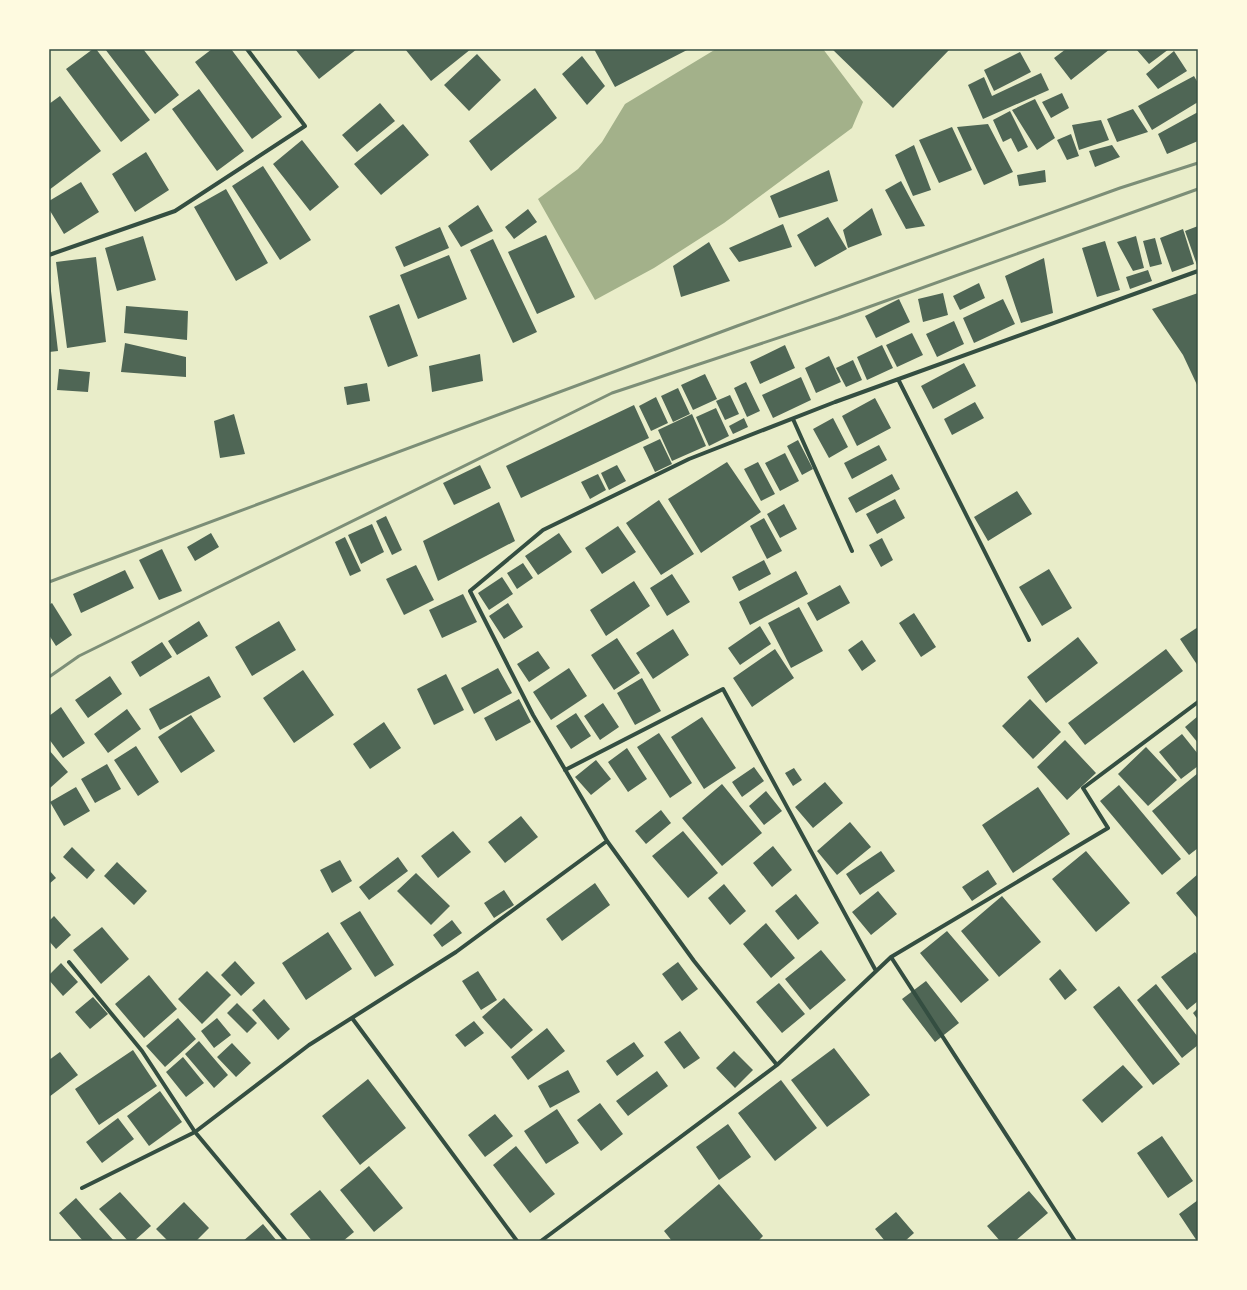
<svg xmlns="http://www.w3.org/2000/svg" width="1247" height="1290" viewBox="0 0 1247 1290" font-family="Lora,serif">
<rect width="100%" height="100%" fill="#e9edc9"/>
<path fill="#a3b18a" d="M716,49h107l40,53 -11,26 -128,95 -70,45 -59,32 -57,-101 40,-30 24,-27 23,-38z"/>
<path fill="#4f6655" d="M93,49h3l54,71 -29,22 -55,-73z
M105,49h38l36,46 -24,19z
M212,49h19l51,68 -30,22 -57,-77z
M295,49h62l-38,30z
M405,49h66l-40,32z
M594,49h95l-74,38z
M832,49h118l-57,59z
M1066,49h44l-39,31 -17,-22z
M1136,49h33l-20,15z
M1174,51l13,20 -29,18 -12,-15z
M1020,52l11,20 -37,19 -10,-21z
M477,54l24,26 -32,31 -25,-26z
M582,56l23,30 -18,19 -25,-31z
M1041,73l8,17 -66,29 -15,-34 16,-8 8,19z
M1194,76l4,7v19l-46,28 -14,-24z
M535,88l22,30 -66,53 -22,-30z
M199,89l45,62 -27,20 -45,-62z
M1062,93l7,15 -18,10 -9,-16z
M60,96l41,55 -52,39v-86z
M1035,99l20,39 -18,12 -25,-40z
M380,103l15,18 -38,31 -15,-17z
M1133,109l15,23 -31,10 -10,-23z
M1010,111l18,36 -10,5 -7,-14 -8,4 -10,-22z
M1198,112v29l-31,13 -9,-20z
M1101,120l8,20 -30,10 -7,-25z
M403,124l26,31 -48,40 -27,-31z
M988,124l25,48 -29,13 -27,-58z
M952,127l20,43 -33,13 -20,-43z
M1071,134l8,22 -12,4 -10,-20z
M302,140l37,47 -29,24 -37,-47z
M914,145l17,45 -18,6 -18,-41z
M1112,145l8,12 -25,10 -6,-16z
M146,152l23,38 -34,22 -23,-38z
M263,166l48,74 -31,20 -48,-74z
M829,170l9,31 -59,17 -9,-22z
M1045,170l1,12 -27,4 -2,-11z
M901,181l24,45 -19,3 -21,-39z
M81,182l18,30 -35,22 -15,-25v-8z
M226,189l42,74 -32,18 -42,-74z
M478,205l15,26 -32,16 -13,-21z
M872,208l10,27 -34,13 -5,-18z
M528,209l9,13 -23,17 -9,-12z
M828,217l19,32 -32,18 -18,-32z
M783,224l9,23 -53,15 -10,-14z
M1198,226v38l-1,1 -12,-34z
M440,227l9,21 -45,19 -9,-20z
M1183,229l11,35 -22,8 -12,-34z
M546,235l29,62 -38,17 -29,-62z
M143,236l13,44 -39,11 -12,-43z
M1136,236l8,32 -11,3 -16,-29z
M1155,238l7,26 -12,3 -7,-26z
M493,239l44,93 -24,11 -43,-93z
M1105,241l15,49 -23,7 -15,-49z
M709,242l21,39 -49,16 -8,-31z
M449,255l18,44 -49,20 -18,-44z
M96,257l10,85 -39,6 -11,-86z
M1044,258l9,55 -32,10 -16,-47z
M1148,270l4,11 -22,8 -4,-12z
M49,274l9,77 -9,1z
M979,283l6,15 -25,12 -7,-14z
M943,293l5,22 -25,7 -5,-23z
M1198,293v94l-15,-32 -31,-46z
M899,299l11,23 -34,16 -11,-22z
M1003,299l12,25 -41,19 -11,-25z
M399,304l19,52 -30,11 -19,-51z
M126,306l62,5 -1,29 -63,-7z
M954,321l10,23 -27,13 -11,-23z
M912,333l11,22 -26,12 -11,-22z
M125,343l61,14v20l-65,-5z
M785,345l10,23 -35,16 -10,-22z
M882,345l11,23 -26,12 -10,-23z
M480,354l3,27 -51,11 -3,-26z
M829,356l12,26 -25,11 -11,-25z
M853,360l9,20 -16,7 -10,-19z
M964,363l12,23 -43,23 -12,-23z
M59,369l31,3 -2,20 -31,-2z
M705,374l12,25 -24,11 -12,-25z
M801,377l10,23 -38,18 -11,-23z
M746,382l14,29 -13,6 -13,-29z
M367,383l3,18 -23,4 -3,-18z
M678,388l12,26 -17,8 -12,-26z
M730,395l9,19 -14,6 -9,-19z
M656,397l12,26 -17,8 -12,-25z
M875,398l16,30 -34,18 -15,-30z
M975,402l9,16 -32,17 -8,-16z
M634,405l15,33 -128,60 -15,-32z
M716,408l13,28 -20,10 -13,-29z
M234,414l11,40 -25,4 -6,-37z
M692,414l14,32 -34,15 -14,-31z
M744,418l4,9 -15,7 -4,-8z
M833,418l15,29 -19,11 -16,-29z
M660,439l12,25 -17,8 -12,-25z
M798,440l15,29 -11,6 -15,-29z
M879,445l8,15 -35,19 -8,-16z
M785,453l14,28 -19,10 -15,-28z
M727,462l34,50 -60,41 -33,-54z
M758,462l17,32 -14,7 -17,-32z
M480,465l11,23 -37,17 -11,-22z
M617,465l9,16 -17,9 -8,-17z
M598,474l8,16 -16,9 -9,-17z
M892,474l8,15 -44,24 -8,-15z
M1017,491l15,23 -44,27 -14,-24z
M895,499l10,19 -28,16 -11,-20z
M659,500l35,54 -33,21 -35,-52z
M499,502l16,39 -77,40 -15,-40z
M784,504l13,25 -17,9 -13,-24z
M386,516l16,34 -10,5 -16,-34z
M764,518l18,33 -15,8 -17,-33z
M372,524l12,28 -23,12 -13,-29z
M618,526l18,26 -34,22 -17,-26z
M211,533l8,14 -24,14 -8,-14z
M559,533l13,19 -34,23 -13,-19z
M345,537l16,34 -11,5 -15,-34z
M882,538l11,22 -12,7 -12,-22z
M162,549l20,42 -23,9 -20,-40z
M764,560l7,14 -32,17 -7,-14z
M523,563l10,15 -16,11 -10,-16z
M416,565l18,35 -30,15 -18,-36z
M1049,569l23,39 -30,18 -23,-39z
M125,570l9,18 -53,25 -8,-19z
M796,571l12,23 -58,31 -11,-23z
M672,574l18,28 -23,14 -17,-28z
M502,577l11,17 -24,16 -11,-17z
M634,581l16,25 -44,30 -16,-26z
M840,585l10,18 -33,18 -10,-18z
M463,594l14,28 -35,16 -13,-28z
M52,603l20,32 -16,11 -7,-11v-30z
M508,603l15,24 -19,12 -15,-23z
M799,607l24,44 -32,17 -23,-45z
M914,613l22,34 -15,10 -22,-34z
M199,621l9,15 -31,19 -9,-14z
M279,621l17,29 -44,26 -17,-29z
M760,626l11,18 -31,21 -12,-17z
M1198,627v39l-18,-27z
M673,629l16,26 -36,24 -17,-26z
M1078,637l20,26 -52,40 -19,-26z
M617,638l23,35 -26,17 -23,-35z
M862,640l14,21 -14,10 -14,-21z
M162,642l10,15 -32,20 -9,-15z
M775,649l19,29 -42,29 -19,-29z
M1166,649l17,22 -98,74 -17,-22z
M538,651l12,17 -21,14 -12,-18z
M498,668l14,25 -38,21 -13,-26z
M569,668l18,28 -36,24 -18,-28z
M303,670l31,45 -40,28 -31,-45z
M446,674l18,36 -30,15 -17,-36z
M110,676l12,18 -34,24 -13,-18z
M209,676l12,21 -61,33 -11,-21z
M642,678l19,33 -26,14 -18,-32z
M519,699l12,23 -35,19 -12,-23z
M1030,699l31,33 -28,27 -31,-33z
M603,703l16,24 -19,13 -16,-24z
M61,707l24,36 -22,15 -14,-19v-23z
M127,709l14,20 -33,24 -14,-19z
M576,713l15,23 -20,13 -15,-23z
M191,715l24,36 -34,22 -23,-36z
M1198,716v27l-13,-16z
M702,717l34,51 -32,21 -33,-52z
M384,722l17,26 -31,21 -17,-25z
M659,733l33,50 -22,15 -33,-51z
M1182,734l16,20v12l-17,13 -22,-27z
M1065,740l31,33 -29,27 -30,-33z
M136,746l23,36 -21,14 -24,-36z
M1146,747l31,33 -29,26 -30,-32z
M627,748l20,31 -19,13 -20,-30z
M49,750l19,22 -18,16 -1,-2z
M596,760l15,19 -20,16 -16,-18z
M107,764l14,25 -26,14 -14,-24z
M754,767l10,14 -22,16 -10,-15z
M794,768l8,12 -9,6 -8,-13z
M1198,773v75l-9,7 -37,-44z
M825,782l18,21 -30,25 -18,-21z
M722,784l40,49 -40,33 -40,-48z
M1119,785l62,74 -19,16 -62,-74z
M76,787l14,24 -26,15 -14,-24z
M1038,787l32,47 -57,39 -31,-48z
M766,791l16,20 -18,14 -15,-19z
M661,810l10,13 -25,21 -11,-13z
M521,816l17,21 -33,26 -17,-21z
M850,822l21,25 -34,28 -20,-24z
M453,831l18,21 -33,26 -17,-22z
M683,831l35,42 -30,25 -36,-42z
M773,846l19,24 -20,17 -19,-24z
M72,847l23,23 -8,9 -24,-22z
M881,851l14,20 -35,24 -14,-21z
M1086,851l44,52 -34,29 -44,-53z
M398,857l10,14 -39,29 -10,-13z
M340,860l12,21 -20,12 -12,-23z
M117,862l30,29 -13,14 -30,-29z
M49,870l7,8 -7,6z
M988,870l9,14 -25,17 -10,-14z
M416,873l34,33 -19,19 -34,-34z
M1198,874v45l-22,-26z
M595,883l15,22 -48,36 -16,-22z
M724,884l22,27 -16,14 -22,-27z
M504,890l10,15 -20,13 -10,-15z
M878,891l19,23 -26,21 -19,-23z
M796,894l23,29 -21,17 -23,-29z
M1002,896l39,46 -42,35 -38,-46z
M360,911l34,54 -19,12 -35,-54z
M54,916l17,19 -15,14 -7,-8v-20z
M452,920l10,13 -20,14 -9,-12z
M766,923l29,35 -24,20 -28,-34z
M102,927l27,32 -28,25 -28,-34z
M947,931l42,49 -28,23 -41,-50z
M328,932l24,37 -46,31 -24,-37z
M821,950l25,30 -36,30 -25,-31z
M1195,952l3,4v45l-11,9 -26,-33z
M235,961l20,22 -14,13 -20,-21z
M678,962l20,27 -16,12 -20,-27z
M61,963l17,19 -15,14 -14,-16v-5z
M1060,969l17,21 -12,10 -16,-21z
M207,971l24,24 -29,29 -24,-25z
M478,971l19,29 -16,10 -19,-29z
M149,975l28,34 -33,29 -29,-34z
M926,981l33,42 -24,19 -33,-43z
M779,983l26,31 -23,19 -26,-31z
M1156,984l42,53v8l-16,13 -45,-58z
M1119,986l61,78 -27,21 -60,-78z
M93,997l15,17 -18,15 -15,-17z
M504,998l29,32 -22,19 -29,-32z
M264,999l26,30 -12,11 -26,-30z
M237,1003l20,20 -10,10 -20,-20z
M1198,1008v12l-5,-7z
M178,1018l18,21 -31,28 -19,-21z
M217,1018l14,17 -17,13 -13,-17z
M474,1021l10,12 -19,14 -10,-12z
M547,1028l18,23 -37,29 -17,-23z
M680,1031l20,27 -16,11 -20,-27z
M199,1041l29,34 -14,13 -29,-34z
M634,1042l10,14 -27,20 -11,-15z
M232,1043l19,20 -15,14 -19,-20z
M834,1048l36,47 -43,32 -36,-47z
M133,1050l24,36 -58,39 -24,-36z
M734,1051l19,19 -18,18 -19,-20z
M60,1052l18,23 -29,22v-37z
M183,1057l21,26 -18,14 -20,-25z
M1123,1065l20,22 -41,36 -20,-23z
M568,1070l12,22 -30,16 -12,-22z
M657,1071l11,15 -40,30 -12,-15z
M368,1079l38,49 -46,37 -38,-49z
M781,1080l36,48 -42,33 -37,-48z
M160,1091l22,31 -33,24 -22,-30z
M600,1103l23,31 -22,17 -24,-31z
M557,1109l22,34 -33,21 -22,-33z
M495,1114l18,22 -28,21 -17,-22z
M118,1118l16,21 -32,24 -16,-21z
M728,1124l23,33 -32,23 -23,-33z
M1162,1136l31,45 -25,17 -31,-45z
M516,1146l39,48 -25,19 -37,-48z
M369,1166l34,42 -29,24 -34,-42z
M719,1184l44,52 -5,5h-86l-8,-10z
M320,1190l34,42 -11,9h-31l-22,-27z
M1029,1191l19,22 -33,28h-15l-13,-15z
M120,1192l31,34 -17,15h-6l-29,-32z
M76,1198l38,43h-31l-24,-28z
M1198,1200v41h-1l-18,-27z
M184,1202l25,26 -13,13h-28l-12,-12z
M896,1212l18,21 -9,8h-20l-10,-12z
M263,1224l14,17h-34z"/>
<g fill="none" stroke-linecap="round" stroke-linejoin="round">
<path stroke="#344e41" stroke-width="4" d="M49,255l126,-44 130,-85 -58,-77
M898,379l131,261
M793,419l59,132
M565,770l158,-81 153,282
M891,957l184,284
M69,962l73,89 53,81 91,109
M352,1018l165,223
M777,1065l-83,-104 -87,-120 -74,-126 -63,-124 73,-61 146,-71 146,-57 363,-131
M82,1188l113,-56 114,-87 147,-93 151,-111
M541,1241l236,-176 114,-108 217,-129 -25,-40 115,-86"/>
<path stroke="#7c8e77" stroke-width="3" d="M49,582l688,-256 383,-138 78,-25
M49,677l30,-21 533,-263 226,-75 360,-129"/>
</g>
<rect width="1247" height="1290" fill="none" stroke="#fefae0" stroke-width="100"/>
<rect x="50" y="50" width="1147" height="1190" fill="none" stroke="#344e41" stroke-width="1.5"/>
</svg>
